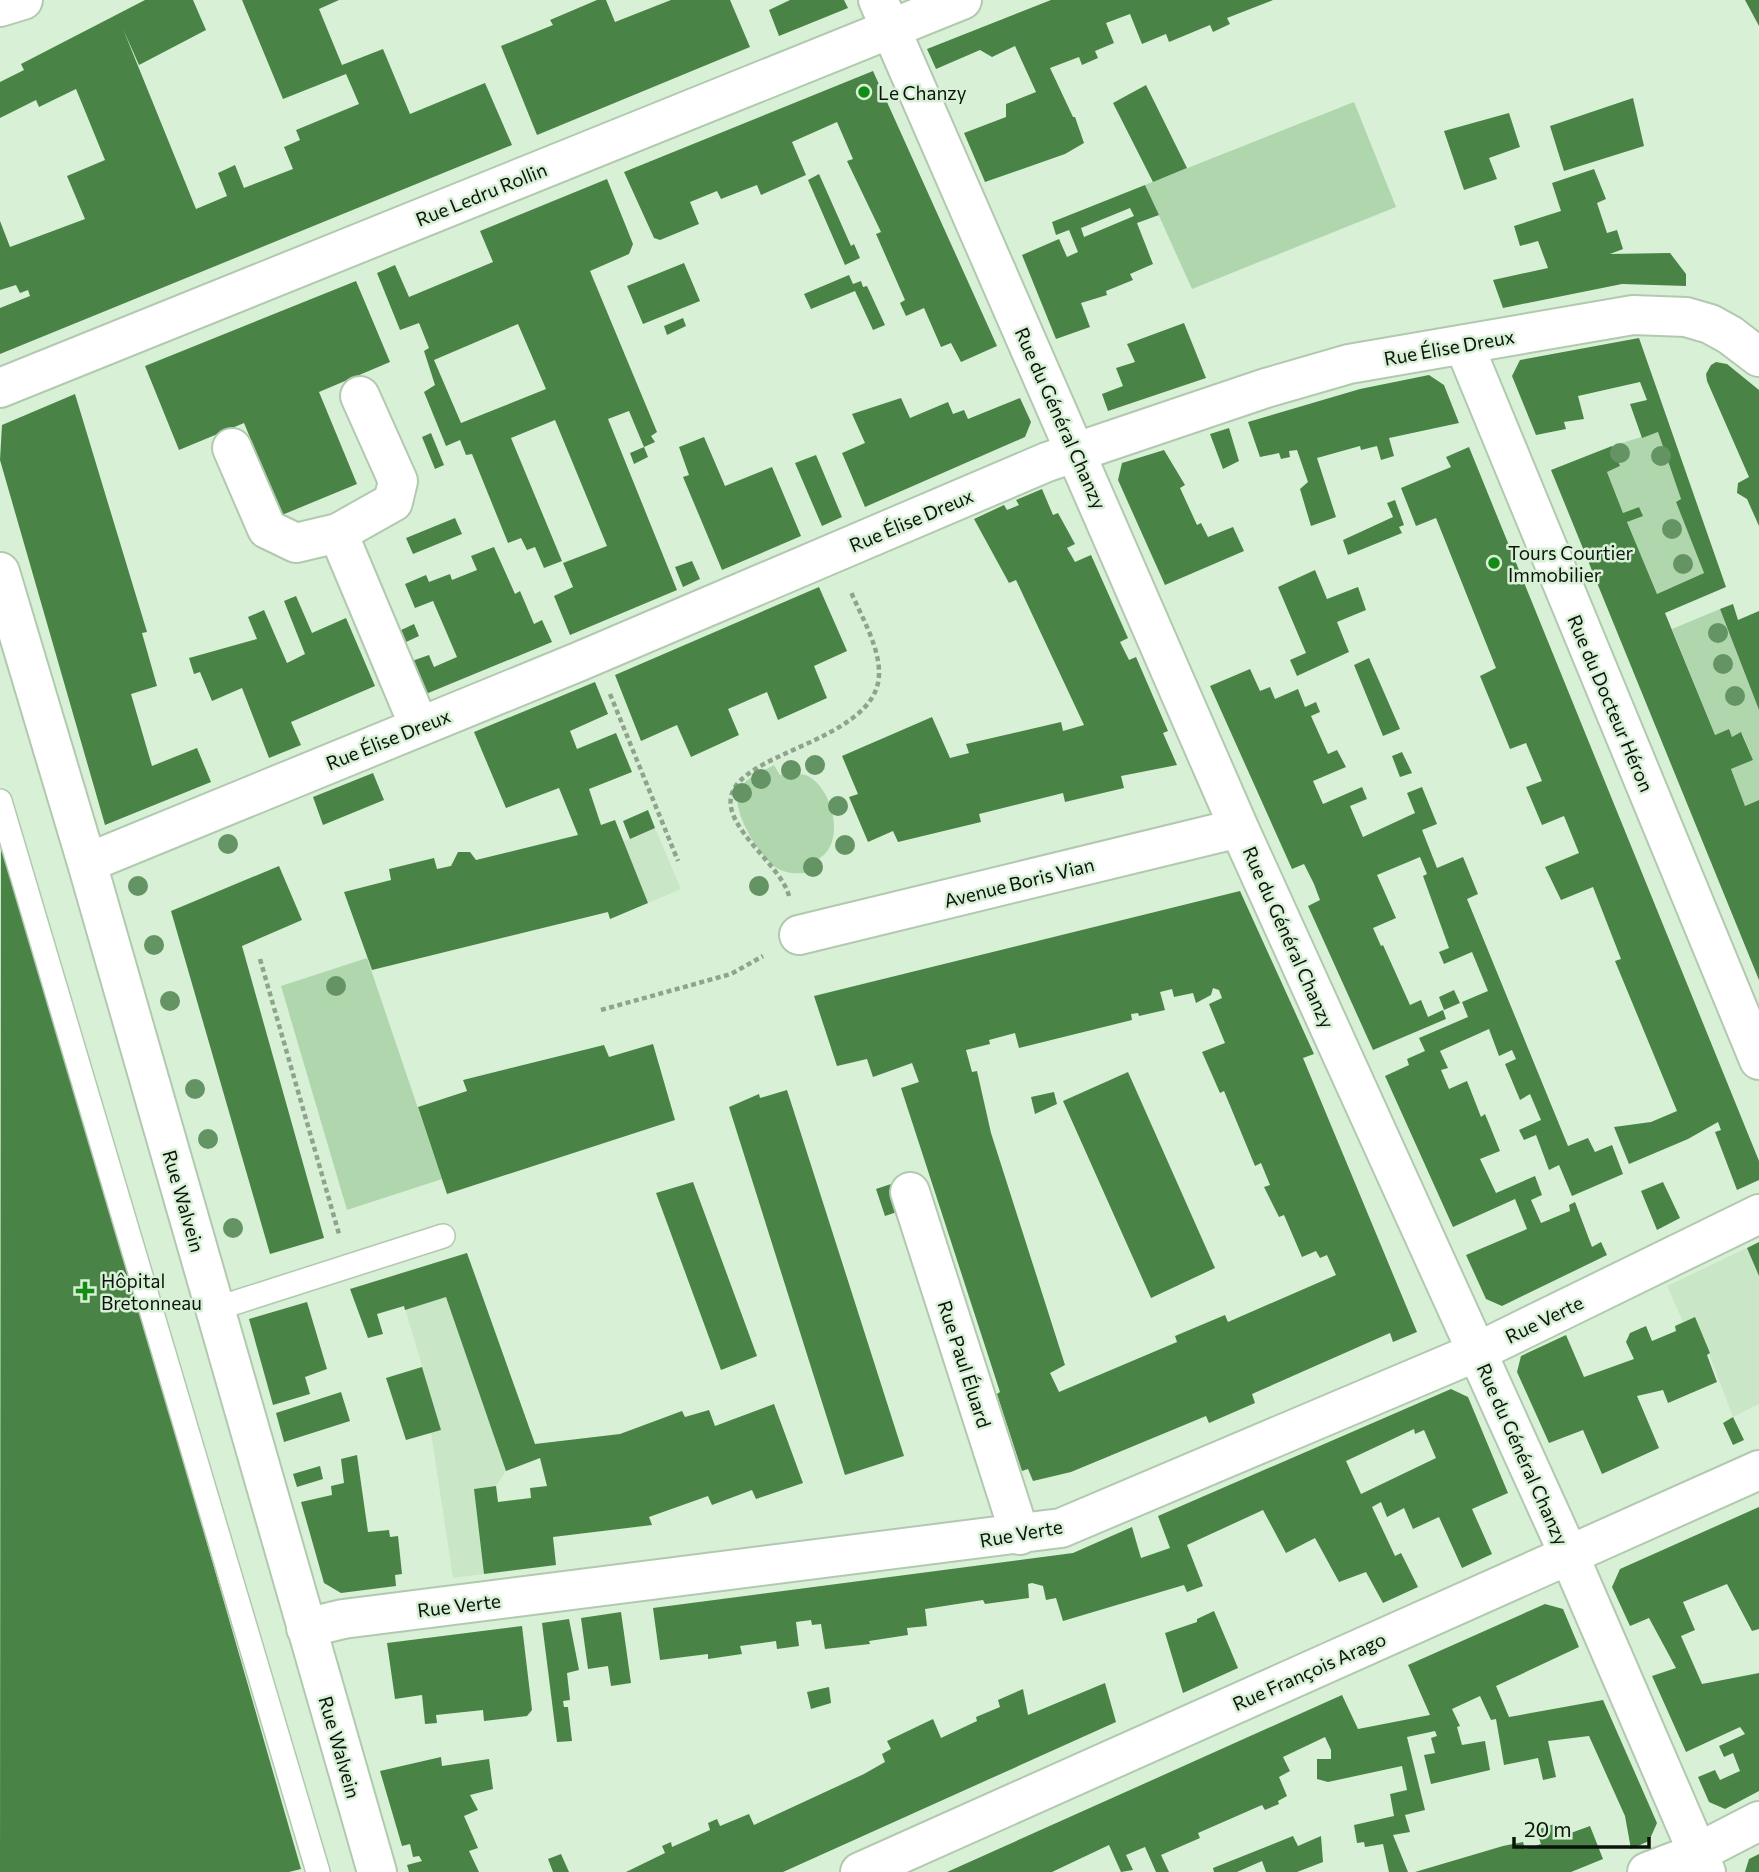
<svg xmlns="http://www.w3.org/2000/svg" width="1759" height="1872" viewBox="0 0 1759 1872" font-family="Commissioner,sans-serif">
<rect width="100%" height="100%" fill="#d8f1d6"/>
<path fill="#c9e7c6" d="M655,828l26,61 -71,30 -24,-62z
M1759,1242v162l-26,13 -38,-100 -12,5 -16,-36z
M467,1253l73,205 -34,13 -10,15 4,41 -21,3 5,44 -31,4 -22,-145 10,-3 -46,-155z"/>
<path fill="#b0d6ad" d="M1354,102l42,105 -204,82 -47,-104z
M1658,432l23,67 -5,3 28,71 -47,21 -30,-72 15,-7 -3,-8 -16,6 -16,-41 13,-6 -8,-20z
M1720,609l39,101v90l-14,6 -14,-37 22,-9 -11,-27 -10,4 -3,-8 -14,6 -43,-106z
M774,765l6,10c8,0 21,-2 28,1 22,12 34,52 20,74 -6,10 -21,12 -23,23 -11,1 -22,0 -31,-7 -16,-12 -44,-57 -35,-76 6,-12 24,-19 35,-25z
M367,958l75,221 -95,31 -66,-224z"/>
<path fill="#498346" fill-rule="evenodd" d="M145,0h48l13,30 -67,35 -16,-36 73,180 31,-13 -9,-23 17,-8 9,23 49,-19 -9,-22 16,-7 -4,-10 63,-26 -13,-30 -63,25 -41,-99h97l-20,9 23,56 41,-16 27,65 75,-31 27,62 -512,209v-46l30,-12 -2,-6 -8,3 -4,-8 -16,5v-69l10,26 75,-28 -18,-43 38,-16 -29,-71 -37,18 -3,-7 -36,18v-36l24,-12 -3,-6z
M597,0h9l9,22 56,-22h59l20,47 -213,88 -36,-89 52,-21 -3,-5z
M790,0h54l4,8 -69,28 -10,-26z
M1051,0h222l-46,18 3,6 -17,8 -3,-7 -41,17 -3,-8 -24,10 -12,-30 -24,9 8,20 -19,8 3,7 -16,7 -3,-8 -29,11 23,49h2l9,26 -19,11 -80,28 -21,-49 42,-16v-13l30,-12 -21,-46 -23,11 -12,-7 -44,19 -9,-20z
M1745,0h14v26z
M873,71l124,275 -36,16 -10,-19 -10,4 -17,-39 -18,8 -6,-13 5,-3 -29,-66 5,-2 -34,-71 6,-2 -16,-37 -45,20 14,33 -45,20 -4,-10 -36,14 -4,-8 -27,11 9,22 -39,16 -6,-2 -30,-66z
M1146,85l41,83 -34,14 -40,-79z
M1633,98l11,48 -80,25 -14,-45z
M1509,113l11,34 -31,11 8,21 -33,11 -20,-59z
M1594,169l12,30 -9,4 10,30 10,-3 6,19 -13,5 60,-1 16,21v12l-64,-2 -119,24 -10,-28 55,-12 -10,-27 -18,5 -6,-20 47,-15 -9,-28z
M819,174l32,72 3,-2 6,14 -15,7 -37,-85z
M607,179l26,65 -4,10 -39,17 67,161 -6,4 4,6 -11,5 -15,-36 -21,8 69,171 -107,45 -16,-39 19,-9 -10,-24 44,-17 -52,-126 -44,18 51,123 -18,7 -9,-21 -8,3 -6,-12 -13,5 -36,-89 -6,1 -6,-15 -14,6 -22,-54 11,-7 -11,-34 5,-3 -10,-25 -19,7 -23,-57 18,-8 14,32 84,-35 -13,-31zM518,324l28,65 -85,34 -27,-63z
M1145,185l14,30 -22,8 16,41 -23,10 3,6 -27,11 1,4 -26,8 9,24 -34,12 -34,-84 37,-16 8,18 11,-5 -9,-22 -13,5 -4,-13zM1130,208l4,8 -50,21 -3,-9z
M684,263l16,38 -57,23 -16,-38z
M849,275l4,9 8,-3 2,6 4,-1 18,39 -12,5 -18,-39 -44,18 -7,-15z
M356,281l34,81 -71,30 38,92 -75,31 -38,-92 -65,27 -34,-84z
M683,318l3,8 -19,9 -3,-9z
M1184,323l22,55 -98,33 -6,-17 21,-8 -7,-18 19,-6 -8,-18z
M1639,338l87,249 -61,26 50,122 14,-6 3,8 9,-5 12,28 -22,9 14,37 14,-6v180l-208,-510 61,-24 8,20 -13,6 16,41 16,-6 4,9 -16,6 30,72 47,-21 -28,-71 5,-3 -23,-67 -16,6 -12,-34 17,-4 -7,-18 -62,14 6,23 -20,3 2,7 -30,6 -24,-59 8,-16z
M1716,362l11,2 32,26v136l-12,-27 -10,-6 1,-10 11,-6 -42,-96 -1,-7 5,-9z
M1429,375l15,10 15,38 -70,15 5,18 -13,4 -4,-14 -16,4 -1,-4 -43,12 19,59 -25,9 -11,-37 8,-7 -11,-32 -8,1 1,6 -9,2 -2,-6 -19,4 -12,-35 112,-33z
M75,394l72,238 -5,1 15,53 -26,8 21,72 45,-18 14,34 -106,43 -105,-365 2,-35z
M901,398l9,20 38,-16 5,12 11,-4 4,9 52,-21 11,24 -6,15 -160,70 -23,-54 23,-10 -13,-29z
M1229,428l10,33 -16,8 -13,-35z
M431,433l13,32 -9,4 -13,-32z
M704,437l21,49 47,-19 29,69 -79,34 -39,-93 6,-2 -10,-28z
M644,447l4,10 -14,7 -4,-11z
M1469,447l290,714v19l-22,10 -22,-58 6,-2 -3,-8 -30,17 -59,25 -15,-37 37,-5 26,-11 -62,-150 6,-2 -28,-72 -32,13 -16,-33 34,-14 -15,-37 -22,9 -16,-38 16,-6 -16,-38 -16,6 -30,-73 16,-8 -60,-150 -20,8 -15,-38 50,-21 -5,-10z
M1164,450l21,35 -5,3 17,37 4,-2 7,14 25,-10 11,24 -79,34 -47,-105 4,-17z
M816,455l26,62 -20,9 -27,-63z
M1042,489l11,26 5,-2 17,31 -8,4 8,14 16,-7 37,83 -8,4 9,18 7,-3 32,74 -5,2 14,32 -56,11 3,12 -59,14 -2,-9 -84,21 2,8 -83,20 -5,-11 -25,11 -19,-45 9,-3 -16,-38 90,-39 18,41 19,-5 -3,-9 95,-22 2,9 21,-6 -68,-145 -7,3 -35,-64 30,-14 3,5 12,-5 -3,-5z
M1395,500l9,25 -5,2 3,6 -54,22 -5,-15 50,-23 -6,-14z
M455,518l7,16 -49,20 -7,-16z
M494,547l21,47 5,-3 14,33 8,-4 10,22 -131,54 -9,-35 17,-6 5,12 23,-10 -24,-56 -18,7 -10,-24 21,-9 3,7 21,-8 2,6 25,-10 -6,-14z
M692,561l8,18 -17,8 -8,-20z
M1315,570l12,29 31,-12 8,23 -29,12 12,30 -52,24 -7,-16 16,-7 -28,-66z
M819,587l28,64 -33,15 13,32 -49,22 -11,-28 -39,17 11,26 -48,22 -14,-32 -36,16 -26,-66z
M296,596l16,37 34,-15 29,68 -84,36 10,23 -32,13 -27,-70 -30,13 -12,-29 -6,2 -5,-16 68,-19 -9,-22 16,-7 23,53 18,-9 -21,-53z
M1733,604l5,16 21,-9v99l-39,-101z
M414,624l5,12 -15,7 -5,-12z
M1369,658l31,71 -17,7 -29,-71z
M1250,669l10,22 10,-4 5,12 23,-10 7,18 11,-5 4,10 -9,4 17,38 9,-4 9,17 -33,14 10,23 39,-17 5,12 -17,7 13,31 52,-24 -8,-20 15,-6 15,37 -15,6 15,38 26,-11 15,37 -11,5 101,247 20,-8 7,14 17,-7 11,29 -51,22 -13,-31 -10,5 -13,-35 -12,5 -5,-10 22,-10 -11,-26 -10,6 -15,-36 11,-5 -4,-9 -13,6 -10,-27 -49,22 8,17 -7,2 8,19 18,-8 14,36 4,-3 15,37 -20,8 16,34 39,-17 7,19 -11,5 10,23 29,-12 -1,-6 6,-3 17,45 9,-5 6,13 -105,51 -16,-7 -20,-44 61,-26 -12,-30 -62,28 -68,-151 24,-11 -2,-6 18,-8 -6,-13 49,-21 -6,-15 26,-11 -16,-39 -28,12 -5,-12 10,-4 -26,-72 4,-2 -7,-17 -43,18 19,43 -23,10 8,18 2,-1 27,60 11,-5 7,17 15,-7 3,9 -73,31 -65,-144 12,-6 -6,-16 -10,-20 -12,5 -82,-183z
M595,682l13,32 -38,17 7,18 39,-16 16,39 -43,17 12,36 14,-5 33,83 -38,16 -2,-7 -236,58 -28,-78 47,-12 -2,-11 45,-11 3,11 14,-3 7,-14h12l6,8 102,-25 -19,-47 -53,20 -32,-76z
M1402,752l10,21 -12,4 -8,-21z
M373,773l11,27 -61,25 -10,-28z
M648,810l7,18 -25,11 -7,-18z
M1,829l300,1040 -12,3h-289z
M279,866l23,54 -60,26 82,292 -54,16 -99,-343z
M1240,891l74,163 -11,4 114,274 -24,10 -3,-9 -138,61 3,9 -46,20 -3,-7 -135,56 -38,9 -5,-12 -6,2 -25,-77 3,-2 -99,-304 18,-6 -7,-19 -39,14 -6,-18 -30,7 -23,-70zM1213,988l6,2 3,8 -13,6 16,39 -23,9 18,41 4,-2 31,75 6,-3 9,22 -6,2 15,30 5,-2 18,42 14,-6 4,7 7,-3 9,20 -108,47 -3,-7 -50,21 2,6 -118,50 -9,-19 15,-8 -74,-232 -14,-62 -5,1 -6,-22 24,-6 -1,-4 26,-7 4,15 113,-28 -1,-6 7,-1 1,3 26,-6 -5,-18 12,-3 2,8 19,-4 3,10 15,-8z
M1454,990l6,13 -16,7 -5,-13z
M653,1044l22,76 -228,74 -29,-87 49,-16 -4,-11 141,-35 5,12z
M1128,1072l87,196 -64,30 -88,-197z
M787,1090l117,366 -59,19 -116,-368 30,-13 1,4z
M1054,1092l3,12 -22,10 -4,-17z
M693,1182l64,174 -36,14 -65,-177z
M1663,1182l17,36 -23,12 -16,-39z
M891,1184l9,27 -15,5 -9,-27z
M1759,1242v34l-12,-28z
M467,1253l68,191 85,-10 62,-23 3,6 24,-7 6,16 59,-22 29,79 -47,16 -4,-9 -40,15 -4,-9 -59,21 3,8 -99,12 3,28 -72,9 -10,-85 22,-3 2,16 33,-4 -1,-10 17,-2 -7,-28 -34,13 -60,-174 -41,13 -1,-4 -27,8 6,20 -15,4 -18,-49z
M307,1302l20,67 -22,8 5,17 -37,11 -24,-86z
M1695,1317l15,36 -3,2 10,27 -49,21 -5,-13 -26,6 22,52 -57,26 -19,-44 -34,13 -32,-71 4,-16 45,-21 18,42 50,-18 -8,-17 4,-9 16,-7 6,15 24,-10 -1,-5z
M422,1367l19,63 -35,10 -20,-62z
M1451,1389l17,8 40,96 -36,16 20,45 -30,14 -23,-51 -26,12 -9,-21 -17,9 -6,-15 -9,5 23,49 6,-3 17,34 -35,16 -17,-31 -27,10 -24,-44 -29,15 -23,-43 -76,35 16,41 -16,6 -3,-7 -121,36 -7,-23 -10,2 -3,-14 -11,-3 -4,1 1,14 -44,6 -2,-4 -58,9 2,17 -20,2 1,7 -39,6 1,3 -45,5 -4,-25 -9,1 -1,-5 -15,2 3,24 -22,3 -1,-8 -36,5 2,8 -34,5v-5l-48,6 -7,-52 420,-55 59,-26 9,31 29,-10 -12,-32zM1414,1429l1,5 9,-4 12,28 -75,36 -15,-33z
M341,1392l9,29 -66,21 -8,-29z
M1733,1417l11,23 -11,5 -10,-22z
M357,1455l11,77 21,-2 1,7 8,-1 4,38 -7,1 1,11 -55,7 -17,-10 -23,-81 31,-7 -1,-9 13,-3 -3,-24z
M320,1466l3,13 -26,8 -4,-13z
M1759,1507v122l-7,2 -25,-47 -44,18 12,28 -14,6 21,48 57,-11v118l-34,18 -16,-7 -11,-25 17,-7 5,10 20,-9 -7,-18 -9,4 -5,-11 26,-12 -5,-7 -54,25 -34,-76 24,-8 -27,-50 -19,8 -18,-39 8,-18z
M1545,1604l18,5 16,38 -83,39 13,31 94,-17 54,123 -8,18 -18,8 -6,-33 -36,-80 -41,5 8,36 -13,3 -5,-22 -34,7 -8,-46 -5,1 -11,-24 -28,13 8,17 -3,1 5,18 23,-4 5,29 -59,14 -7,-29 11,-2 -4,-15 6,-2 -2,-5 -28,6 18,73 -20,5 5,17 -17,3 15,37h-19l-6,-28 -18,3 -1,-5 -7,1 -3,-18 40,-9 -4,-22 17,-4 -5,-24 -74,16 -11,-3v-20h14v-9l-6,-13 -42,20 7,14 -11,6 8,19 -9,5 1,3 -14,6 -3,-5 -64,28 2,5 -39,17 8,17h-13l-11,-25 -19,8 7,15 -12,2 -12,-27 -57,27h-105l395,-177 16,34 72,-14 -22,-50z
M1214,1611l24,57 -55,25 -18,-60 32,-11v-3z
M621,1612l10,71 -20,3 -3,-20 -20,3 -7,-51z
M569,1619l10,51 -12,3 3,27 -7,1 1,6h4l4,34 -15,1 -15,-119z
M522,1626l10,84 -5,6 -43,5 -1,-11 -47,5 1,8 -12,1 -3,-29 -27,4 -8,-56z
M1105,1683l11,39 -333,150h-157l39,-19 -3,-7 9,-4 1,5 38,-17 -2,-7 9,-4 3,7 29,-12 5,11 110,-51 21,-12 -3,-8 9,-5 -4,-8 46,-22 8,19 36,-17 -1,-4 24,-10 -2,-7 25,-11 5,26z
M829,1687l2,16 -20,6 -4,-17z
M441,1757l1,9 47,-7 4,30 -23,6 8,15 -14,6 14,32 -9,3 10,21h-70l-2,-7 15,-4 -3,-5 -6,1 -3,-13 -8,2 -22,-75z
M1554,1824l3,14 33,-12 13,33 -32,13h-156l88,-26 20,-4 2,7 16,-5 -5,-14z
M1293,1836l5,10 23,-10 2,26 -26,10h-31l-4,-11 -25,11h-23l-1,-4z
M561,1854l8,18h-16l-5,-13z
M1759,1854v18h-14l4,-13z"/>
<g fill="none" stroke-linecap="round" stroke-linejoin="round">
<g stroke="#b1c9af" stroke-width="26">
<path id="lane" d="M0,801l318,1071
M215,1309l228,-73"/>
</g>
<g stroke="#b1c9af" stroke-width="42">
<path id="street" d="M878,0l361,828 330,727 137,317
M0,7l23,-7
M1464,345l295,715
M0,388l962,-388
M232,448l35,81 29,14 42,-10 55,-31 5,-21 -38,-85
M338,533l81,193
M0,572l87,291 290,1009
M87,863l491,-201 469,-200 219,-74 83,-24 284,-49 53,2 24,7 20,11 29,22
M799,935l440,-107
M910,1192l110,343
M306,1628l37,-9 718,-91 418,-177 280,-137
M860,1872l899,-402
M1647,1872l50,-19 62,-32"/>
</g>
<path stroke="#8fa38e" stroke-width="4.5" stroke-dasharray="5 3.5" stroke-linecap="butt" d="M610,694l68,167
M789,896c-8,-31 -64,-67 -58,-99 8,-44 134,-55 147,-114 6,-29 -16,-65 -27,-91
M260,959l79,275
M601,1010l130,-36 32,-18"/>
<use href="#lane" stroke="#fff" stroke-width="23"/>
<use href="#street" stroke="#fff" stroke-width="38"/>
</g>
<g fill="#649464">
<circle cx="1620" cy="453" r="10"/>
<circle cx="1661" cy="456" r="10"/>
<circle cx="1672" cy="529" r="10"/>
<circle cx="1683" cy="564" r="10"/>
<circle cx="1718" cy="633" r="10"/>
<circle cx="1723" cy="664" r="10"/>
<circle cx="1735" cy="696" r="10"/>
<circle cx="815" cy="765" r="10"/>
<circle cx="791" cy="770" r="10"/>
<circle cx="761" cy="779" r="10"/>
<circle cx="742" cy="793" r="10"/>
<circle cx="838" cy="806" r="10"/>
<circle cx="228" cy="844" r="10"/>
<circle cx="845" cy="845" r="10"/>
<circle cx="813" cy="867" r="10"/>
<circle cx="138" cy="886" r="10"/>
<circle cx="759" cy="886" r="10"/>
<circle cx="154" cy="945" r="10"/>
<circle cx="336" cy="986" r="10"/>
<circle cx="170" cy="1001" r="10"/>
<circle cx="195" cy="1089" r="10"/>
<circle cx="208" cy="1139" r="10"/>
<circle cx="233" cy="1228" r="10"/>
</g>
<g fill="#138c15" stroke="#d8f1d6" stroke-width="2.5">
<circle cx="864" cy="92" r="7"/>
<circle cx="1494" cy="563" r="7"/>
<path d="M81.5 1280.5h7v7h7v7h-7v7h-7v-7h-7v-7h7z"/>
</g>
<g text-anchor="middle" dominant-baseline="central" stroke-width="5" stroke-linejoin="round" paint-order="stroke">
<g font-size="19" fill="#0b140b" stroke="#d8f1d6" text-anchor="start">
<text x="878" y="92">Le Chanzy</text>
<text x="1508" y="552">Tours Courtier<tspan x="1508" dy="22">Immobilier</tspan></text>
<text x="101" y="1280">Hôpital<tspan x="101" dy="22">Bretonneau</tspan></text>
</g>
<g font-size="19" fill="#0b140b" stroke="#d8f1d6">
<text transform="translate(481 194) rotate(-22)">Rue Ledru Rollin</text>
<text transform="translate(1449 347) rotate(-10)">Rue Élise Dreux</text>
<text transform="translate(1061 418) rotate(66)">Rue du Général Chanzy</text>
<text transform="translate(911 520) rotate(-23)">Rue Élise Dreux</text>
<text transform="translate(1611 703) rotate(67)">Rue du Docteur Héron</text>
<text transform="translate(388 739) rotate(-22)">Rue Élise Dreux</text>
<text transform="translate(1019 882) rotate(-14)">Avenue Boris Vian</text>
<text transform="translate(1289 937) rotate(66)">Rue du Général Chanzy</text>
<text transform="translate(184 1201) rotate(74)">Rue Walvein</text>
<text transform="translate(1544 1319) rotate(-26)">Rue Verte</text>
<text transform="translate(965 1364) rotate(72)">Rue Paul Éluard</text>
<text transform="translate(1523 1454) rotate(66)">Rue du Général Chanzy</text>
<text transform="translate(1021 1533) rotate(-10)">Rue Verte</text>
<text transform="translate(459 1605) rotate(-7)">Rue Verte</text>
<text transform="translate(1309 1671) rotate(-24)">Rue François Arago</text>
<text transform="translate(340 1747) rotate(74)">Rue Walvein</text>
</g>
</g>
<path d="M1514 1837v10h135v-10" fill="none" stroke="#0b140b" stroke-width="3.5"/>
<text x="1524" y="1837" font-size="21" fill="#0b140b" stroke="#d8f1d6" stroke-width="5" paint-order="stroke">20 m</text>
</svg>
